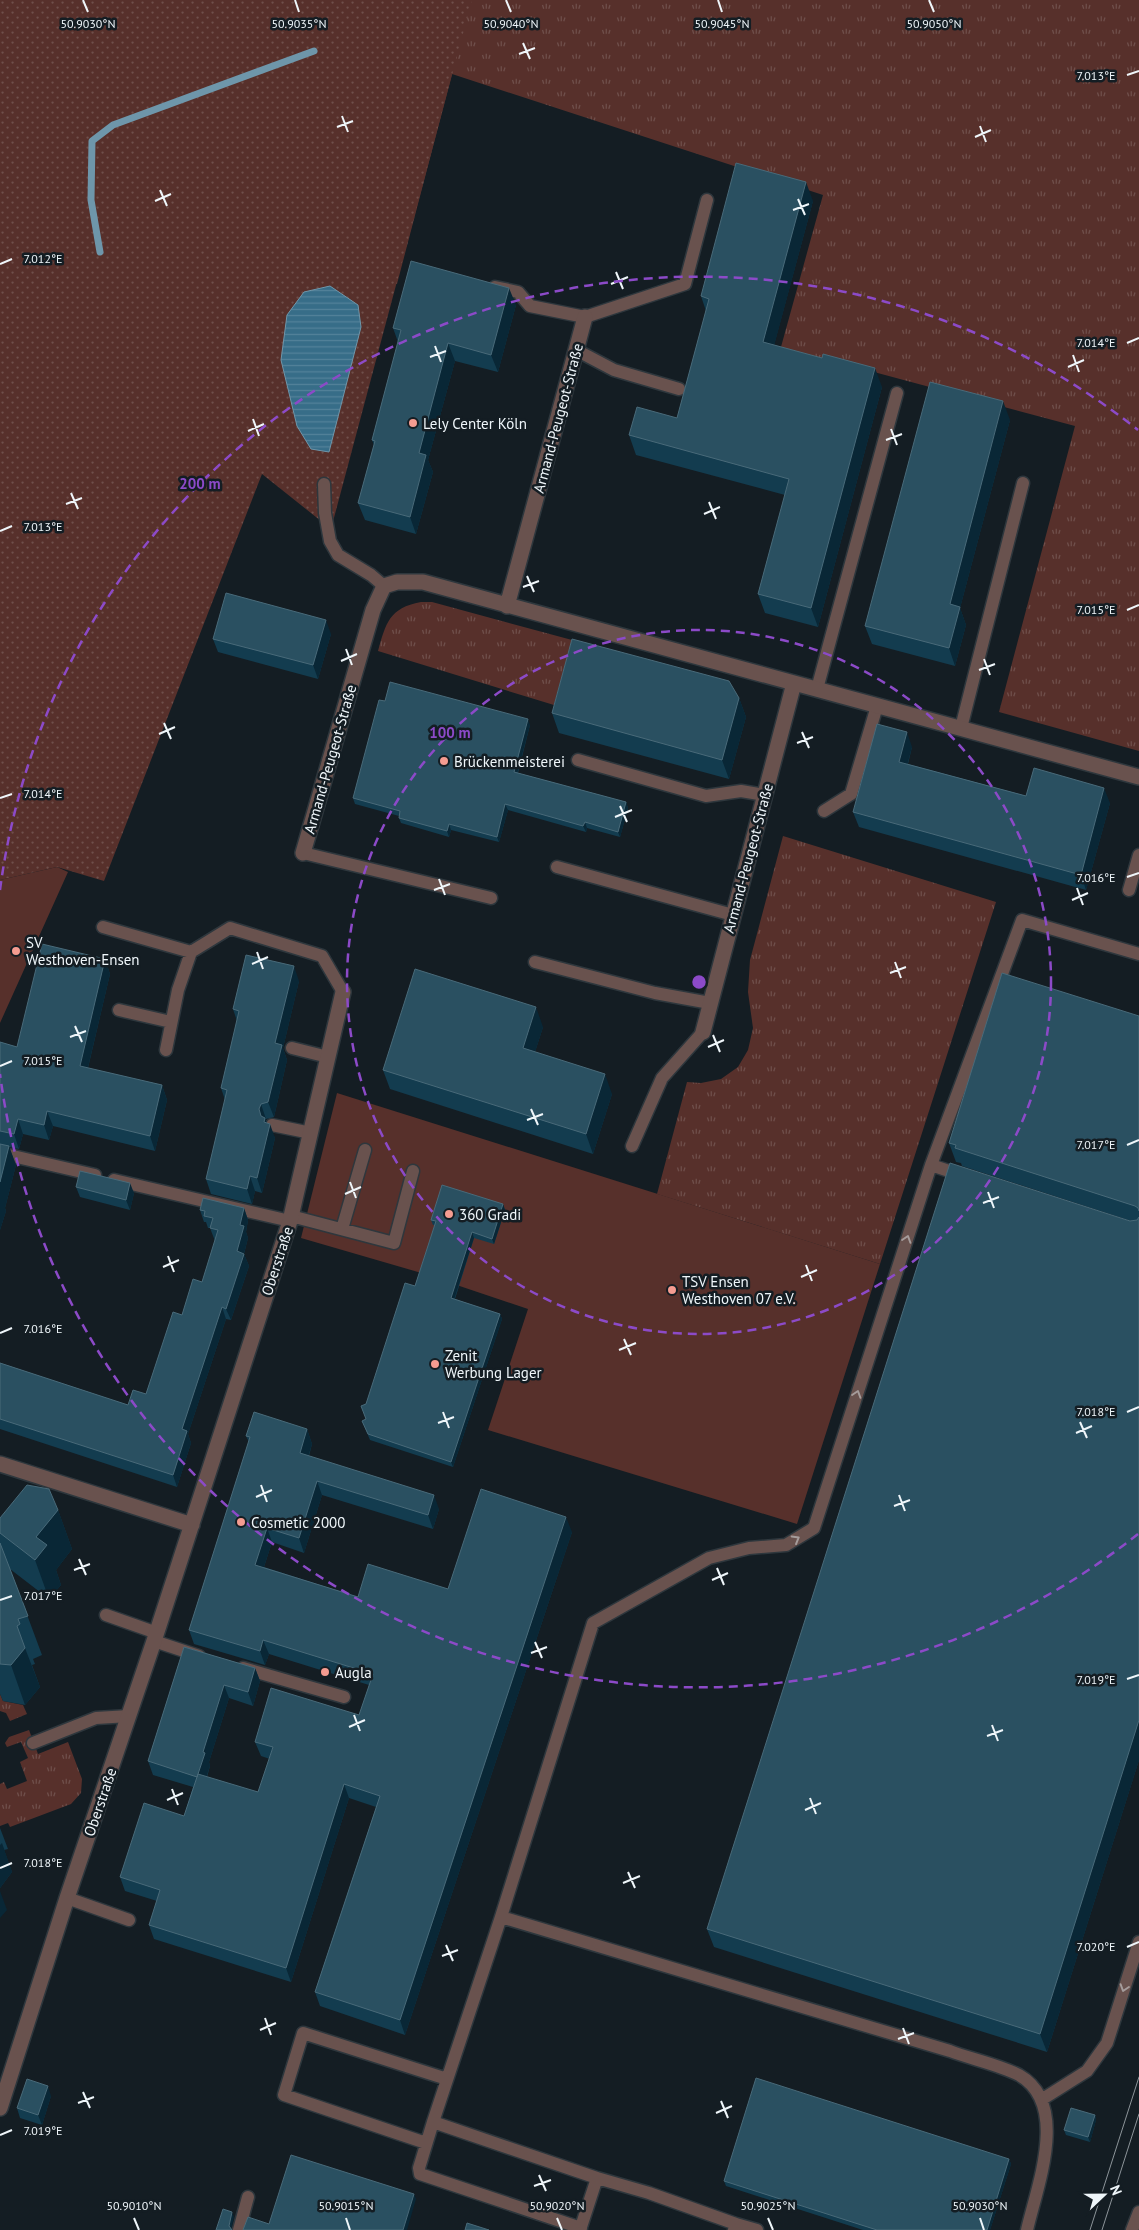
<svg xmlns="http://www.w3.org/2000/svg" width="1139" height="2230" viewBox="0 0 1139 2230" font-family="'PT Sans',sans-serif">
<defs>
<pattern id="grass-tufts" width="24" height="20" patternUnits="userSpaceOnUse" patternTransform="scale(1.25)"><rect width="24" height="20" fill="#57302b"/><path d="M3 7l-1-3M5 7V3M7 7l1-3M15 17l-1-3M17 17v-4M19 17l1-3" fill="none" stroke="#6f4f4b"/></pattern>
<pattern id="park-dots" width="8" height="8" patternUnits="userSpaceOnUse" patternTransform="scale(1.25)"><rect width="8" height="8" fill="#57302b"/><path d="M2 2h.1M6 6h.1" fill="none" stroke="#6f4f4b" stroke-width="1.8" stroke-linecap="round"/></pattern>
<pattern id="water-rules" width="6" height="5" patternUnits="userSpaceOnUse" patternTransform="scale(1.25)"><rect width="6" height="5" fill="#376d88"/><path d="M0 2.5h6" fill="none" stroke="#54829a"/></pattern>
</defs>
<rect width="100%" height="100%" fill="#141d23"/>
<path fill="url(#grass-tufts)" d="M353,0h786v751l-140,-39 76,-286 -294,-79 42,-152 -371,-121 -55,210 -115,-27z
M421,602h11l140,38 -18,65 -176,-54c8,-28 11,-43 43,-49z
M783,836l213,66 -116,362 -223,-70 30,-112 14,1 20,-4 17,-12 10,-17 5,-22 -5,-36 2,-32z
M0,1694l3,7 20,4 4,9 -17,7 -4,-8 -6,-2z
M29,1730l9,24 30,-12 14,37 -1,14 -10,11 -61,23 -2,-4 -8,3v-42l4,-2 3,7 20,-8 -7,-19 8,-4 -7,-16 -14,5 -2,-4 4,-6z"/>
<path fill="url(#park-dots)" d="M0,0h472l-141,529 -69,-55 -158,407 -47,-14 -57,13z"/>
<path fill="#57302b" d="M57,867l11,5 -68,151v-143z
M337,1093l543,171 -83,260 -309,-94 40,-121 -110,-37 -117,-34z"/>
<path fill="url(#water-rules)" stroke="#6e96aa" d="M330,286l28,19 3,22 -32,125 -18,-3 -14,-23 -16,-66 6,-45 17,-23z"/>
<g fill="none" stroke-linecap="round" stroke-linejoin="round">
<path stroke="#6e96aa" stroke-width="7" d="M100,252l-9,-52 1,-59 21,-16 201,-74"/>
<g stroke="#2e373d" stroke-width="15">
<path id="lane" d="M495,287l23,5 12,14 55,11 100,-33 22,-84
M576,350l38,20 65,19
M324,484l1,29 5,28 8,14 33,20 13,11
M817,689l80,-296
M961,728l62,-245
M578,760l128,36 35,-5 24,4
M824,811l27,-17 26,-88
M303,853l188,45
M557,867l176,48
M1129,890l10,-35
M103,927l88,25
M535,962l120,31 55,10
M119,1010l52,12
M292,1048l36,9
M166,1050l12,-60 13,-38 39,-24 92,28 21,36
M272,1125l39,8
M632,1146l30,-68 41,-46
M0,1153l95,22
M931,1165l91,-245 117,34
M114,1180l176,41
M291,1216l103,27 19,-72
M342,1229l23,-79
M106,1615l51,18
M154,1641l45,15
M243,1668l101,29
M33,1743l63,-25 33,-2
M67,1898l62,22
M501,1917l449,134c21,8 50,14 69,24 51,29 18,111 8,155
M1041,2100l46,-29 20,-28 32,-101
M433,2122l-14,46 1,6 161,54
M426,2143l-142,-48 19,-62 144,46
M597,2178l52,15 87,31
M239,2230l9,-33
M580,2230l17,-52 -164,-56 68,-205 92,-294 116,-65 40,-10 37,-3 28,-17 117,-363 33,11
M734,2230l2,-6 21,6
M1132,2230l7,-18"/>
</g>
<g stroke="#2e373d" stroke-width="18">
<path id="street" d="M507,606l78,-289
M303,853l70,-243 11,-24 13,-4h26l716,195
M703,1032l91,-349
M0,1464l192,61
M0,2108l67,-210 87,-257 136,-420 53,-229"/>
</g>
<use href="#lane" stroke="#69524e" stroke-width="12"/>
<use href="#street" stroke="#69524e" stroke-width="15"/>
<path stroke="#8d959a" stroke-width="1" d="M1090,2230l49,-153
M1102,2230l37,-116"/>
</g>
<path fill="#133c4f" d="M813,201l-39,144 108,42 -64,240 -53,-14 -7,-19 27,-99 -149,-40 -7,-20 48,-17 29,-107 -5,-15z
M516,305l-18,67 -43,-11 -27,99 5,12 -17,62 -51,-14 -7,-17 16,-58 -2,-5 26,-98 -5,-14z
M1010,420l-50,188 6,17 -11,41 -83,-22 -7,-18z
M331,634l-13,45 -100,-27 -5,-13z
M739,698l7,19 -17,62 -170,-46 -7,-20z
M385,701l145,24 -12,48 108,29 2,6 -8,29 -33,-9 -1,4 -78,-22 -9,32 -48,-12 -2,7 -48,-14 -2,-5v-2l-44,-12 -2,-6z
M912,747l-4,17 118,32 84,7 -24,87 -227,-63 -6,-15z
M105,959l5,15 -22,94 74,17 5,15 -12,51 -102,-25 -4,14 -26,-6 -4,15 -10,-2 7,18 -11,43 1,3 -6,19v-188l17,5z
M299,981l-16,67 4,12 -13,57 -8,2v2l9,17 -13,55 -7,-2 -3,13 -41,-10 -5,-15 19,-79 -4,-12 16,-67 -4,-12z
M1139,1016v744l-92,292 -333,-105 -7,-18 423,-708h1l-169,-55 -1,-3 -5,-1 -7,-19z
M543,1027l-8,25 77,42 -19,60 -203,-65 -7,-19z
M76,1187l58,6 -4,17 -50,-13z
M503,1204l2,6 -11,34 -20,-6 -19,61 45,15 2,5 -49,148 -83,-27 -8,-19 4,-2 -5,-13 5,-2 49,-118 20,-61h-2l-2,-5z
M244,1208l4,12 -2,12 2,6 -4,16 5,12 -18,54 -5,-1 -38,115 3,9 -14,44 -177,-58v-66l128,42 18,-11 36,-79 20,-33 13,-41 -5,-13h-2l-2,-6h-2l-4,-12z
M307,1429l5,15 -3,12 130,53 -6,20 -111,-34 -18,58 -32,-11 -8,25 94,30 90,-8 124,-57 -167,503 -85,-29 -5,-14 61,-185 -27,-9 -58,184 -137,-43 -5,-14 8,-24 -32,-10 -5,-14 64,-61 9,-29 -40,-12 -5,-14 36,-114 71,21 5,13 -7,25 -24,-8 -20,64 1,4 -3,11 51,15 12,-33 -9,-3 -6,-14 104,-27 10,-30 -100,-31 -4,11 -71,-21 -5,-14 60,-188 -3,-6z
M58,1510l14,39 -16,21 5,15 -12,14 -39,-30 32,86 -9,4 2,5 -3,1 8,22 -15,18 -22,-4 -3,-7v-176z
M0,1828l8,21 -4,1 8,22 -12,16z
M51,2096l-9,29 -22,-7 -3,-10z
M1095,2115l1,5 -6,22 -24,-7 -2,-5z
M1009,2159l2,5 -21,66h-127l-137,-44 -2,-5z"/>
<path fill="#092736" d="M806,182l7,19 -43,160 -7,-19z
M509,288l7,17 -18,67 -7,-17z
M448,343l7,18 -27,99 5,12 -17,62 -6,-17 9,-64z
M875,368l7,19 -64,240 -7,-19z
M1003,401l7,19 -50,188 6,17 -11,41 -6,-18 1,-44z
M326,620l5,14 -13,45 -5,-14z
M739,698l7,19 -17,62 -7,-19z
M528,719l2,6 -14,53 -2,-6z
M907,732l5,15 -8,30 -5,-15z
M1104,788l6,15 -24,87 -5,-15z
M626,802l2,6 -8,29 -2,-5z
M505,804l3,6 -9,32 -2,-5z
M585,822l2,6 -1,4 -3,-6z
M449,824l2,6 -2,7 -2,-6z
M105,959l5,15 -25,106 -5,-14z
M294,966l5,15 -16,67 4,12 -13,57 -6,-15 7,-59z
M536,1007l7,20 -13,41 -7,-20z
M605,1074l7,20 -19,60 -7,-20z
M162,1085l5,15 -12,51 -5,-15z
M261,1104l5,15v2l3,8 1,-5 5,14 -13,55 -5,-15 2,-69z
M47,1111l6,15 -4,14 -5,-15z
M18,1119l5,15 -4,15 -5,-15z
M9,1146l7,19 -11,43 1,3 -6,19v-48z
M250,1176l5,15 -3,13 -5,-15z
M130,1183l4,10 -4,17 -4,-10z
M503,1204l2,6 -11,34 -2,-5z
M244,1208l4,12 -2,12 2,6 -6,23 2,-7 5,12 -18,54 -5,-11 11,-58 3,-26z
M472,1232l2,6 -21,65 -2,-5z
M222,1307l4,12 -38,115 3,9 -14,44 -4,-12 9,-46z
M500,1314l2,5 -49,148 -2,-5z
M307,1429l5,15 -7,23 -5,-14z
M317,1481l5,14 -18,58 -5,-15z
M434,1495l5,14 -6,20 -5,-14z
M58,1510l14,39 -16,21 5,15 -12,14 -14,-39 1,-23z
M566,1517l6,15 -167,503 -5,-15z
M267,1528l5,14 -12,37 -5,-14z
M263,1640l6,14 -4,11 -5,-14z
M25,1648l15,39 -15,18 -14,-40z
M255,1668l5,13 -7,25 -5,-14z
M224,1685l5,13 -20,64 1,4 -8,24 -5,-13 6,-25z
M1139,1720v40l-92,292 -7,-18z
M344,1784l5,14 -58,184 -5,-14z
M2,1843l10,29 -12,16v-43z
M0,1891l7,19 -7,8z
M48,2086l3,10 -9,29 -4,-10z
M1095,2115l1,5 -6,22 -2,-5z
M1009,2159l2,5 -21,66h-3z
M414,2194l2,5 -9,31h-4z
M232,2212l2,5 -3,13 -2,-4z"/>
<path fill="#2a5061" stroke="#496a79" d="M736,163l70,19 -43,160 59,16 1,-4 52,14 -64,240 -53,-14 31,-115 -160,-44 8,-28 40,11 32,-119 -8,-3z
M411,261l98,27 -18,67 -43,-12 -29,110 7,2 -16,62 -52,-14 17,-62 -3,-1 29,-110 -8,-2z
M930,382l73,19 -53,203 10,3 -11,41 -84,-22z
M226,593l100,27 -13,45 -100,-26z
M572,639l157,42 10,17 -17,62 -170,-47z
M390,682l138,37 -14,53 112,30 -8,30 -33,-10 -2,4 -78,-22 -8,33 -48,-13 -2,7 -48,-13 1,-7 -47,-13 26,-98 6,1z
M877,724l30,8 -8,30 127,34 8,-28 70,20 -23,87 -228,-63z
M42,944l63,15 -25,107 82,19 -12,51 -103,-25 -3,14 -26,-6 -4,15 -14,-3v-89l17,5z
M246,955l48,11 -19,77 7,2 -14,57 -7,2 -2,5 2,7 4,2 -1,4 6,2 -13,54 -7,-2 -3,13 -41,-10 21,-89 -6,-2 18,-77 -6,-2z
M415,969l121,38 -13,41 82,26 -19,60 -203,-64z
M1002,973l137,43v195l-1,-3 -3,-2 -180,-58 1,-3 -7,-2z
M0,1144l9,2 -9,36z
M950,1163l180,58 7,-1 2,-3v503l-99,314 -333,-105z
M80,1171l50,12 -4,17 -50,-13z
M442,1185l61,19 -11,35 -20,-7 -21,66 49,16 -49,148 -83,-28 -6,-13 4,-2 -5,-13 5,-2 39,-121 10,3 21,-65 -5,-1z
M203,1198l41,10 -4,17 4,1 -7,25 7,3 -18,55 -4,-2 -40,122 5,2 -14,44 -173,-56v-56l128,42 5,-15 13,4 27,-82 9,3 11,-36 9,3 16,-52 -8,-2 3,-10 -9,-2 1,-5 -5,-1z
M254,1412l53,17 -7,24 134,42 -6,20 -111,-34 -18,57 -32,-10 -12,37 103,32 10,-33 80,25 33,-100 85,28 -166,503 -85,-28 65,-196 -36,-12 -58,184 -137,-43 11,-35 -40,-13 24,-74 40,13 14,-42 60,18 15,-45 -18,-5 16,-54 88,27 14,-41 -110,-34 -3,11 -71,-21 61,-193 -4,-1z
M27,1485l22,4 9,21 -22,27 11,8 -12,15 -35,-27v-15z
M0,1543l28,73 -10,3 2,5 -3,2 8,22 -14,17 -11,-1z
M184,1647l71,21 -7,24 -24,-7 -21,67 2,1 -8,24 -49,-16z
M756,2078l253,81 -22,71h-110l-153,-49z
M27,2079l21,7 -10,29 -21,-7z
M1071,2108l24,7 -7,22 -24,-7z
M291,2155l123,39 -11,36h-160l5,-13 21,7z
M223,2209l9,3 -3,14 3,4h-16z
M467,2223l22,7h-24z"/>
<defs><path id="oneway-chevron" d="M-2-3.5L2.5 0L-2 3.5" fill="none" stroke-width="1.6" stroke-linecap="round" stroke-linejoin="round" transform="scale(1.25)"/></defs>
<g stroke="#a59c9b">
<use href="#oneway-chevron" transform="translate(907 1239) rotate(-72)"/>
<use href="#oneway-chevron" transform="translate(857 1394) rotate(-72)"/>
<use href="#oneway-chevron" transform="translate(796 1539) rotate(-30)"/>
<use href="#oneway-chevron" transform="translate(1124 1988) rotate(108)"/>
</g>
<path fill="none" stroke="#eff6fa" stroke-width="2" d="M83,0l5,12M295,0l4,12M506,0l5,12M718,0l4,12M929,0l5,12M523,43l7,16M519,54l16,-6M1127,75l12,-4M342,116l6,16M980,126l6,16M337,127l16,-6M975,137l16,-7M160,190l7,16M798,199l7,16M155,201l16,-7M793,210l16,-6M0,264l12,-5M616,272l7,17M611,284l17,-7M1127,343l12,-5M435,346l6,16M1073,355l6,17M430,357l16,-6M1068,367l16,-7M253,419l6,17M891,429l6,16M248,431l16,-7M886,440l16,-6M71,493l7,16M709,502l7,17M66,504l16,-6M704,514l16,-7M0,531l12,-5M527,576l7,16M523,587l16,-6M1127,610l12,-5M346,649l6,16M984,659l6,16M341,661l16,-7M979,670l16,-6M164,723l7,16M802,732l7,16M159,734l16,-7M797,743l16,-6M0,798l12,-4M620,806l7,16M615,817l17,-7M1127,877l12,-4M439,879l6,16M1077,888l6,17M434,890l16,-6M1072,900l16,-7M257,952l6,17M895,962l6,16M252,964l16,-7M890,973l16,-6M75,1026l7,16M713,1035l7,17M70,1037l16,-6M708,1047l16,-7M0,1066l12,-5M531,1109l7,16M527,1120l16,-6M1127,1145l12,-5M350,1182l6,16M988,1192l6,16M345,1194l16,-7M983,1203l16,-6M168,1256l6,16M806,1265l6,16M163,1267l16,-7M801,1277l16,-7M0,1333l12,-5M624,1339l7,16M619,1350l17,-7M443,1412l6,16M1127,1412l12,-5M1080,1422l7,16M438,1423l16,-6M1076,1433l16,-7M261,1485l6,17M899,1495l6,16M256,1497l16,-7M894,1506l16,-6M79,1559l7,16M717,1568l7,17M74,1570l16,-6M712,1580l16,-7M0,1600l12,-4M535,1642l7,16M531,1653l16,-6M1127,1679l12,-4M354,1715l6,16M992,1725l6,16M349,1727l16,-7M987,1736l16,-6M172,1789l6,16M810,1798l6,16M167,1800l16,-7M805,1810l16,-7M0,1868l12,-5M628,1872l7,16M623,1883l17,-7M446,1945l7,16M1127,1947l12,-5M442,1956l16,-6M265,2018l6,17M903,2028l6,16M260,2030l16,-7M898,2039l16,-6M83,2092l7,16M721,2101l7,17M78,2103l16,-6M716,2113l16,-7M0,2135l12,-5M539,2175l7,16M534,2186l17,-6M134,2218l5,12M346,2218l4,12M557,2218l5,12M768,2218l5,12M980,2218l4,12"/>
<g fill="none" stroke="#8c4ac8" stroke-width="2.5" stroke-dasharray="9 6">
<circle cx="699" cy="982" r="352"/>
<path d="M1138 1534A705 705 0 0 1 0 1074M0 890A705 705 0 0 1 1138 430"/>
</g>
<g fill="#f59c91" stroke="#141d23" stroke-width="2">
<circle cx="413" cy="423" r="5"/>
<circle cx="444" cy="761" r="5"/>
<circle cx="16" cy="951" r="5"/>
<circle cx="449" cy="1214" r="5"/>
<circle cx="672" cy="1290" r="5"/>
<circle cx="435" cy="1364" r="5"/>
<circle cx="241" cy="1522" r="5"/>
<circle cx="325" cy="1672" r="5"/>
</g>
<g text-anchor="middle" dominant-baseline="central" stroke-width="5" stroke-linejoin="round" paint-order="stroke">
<g font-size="15" fill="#eff6fa" stroke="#141d23">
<text transform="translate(558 418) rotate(-75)">Armand-Peugeot-Straße</text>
<text transform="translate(330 759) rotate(-74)">Armand-Peugeot-Straße</text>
<text transform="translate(748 858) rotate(-75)">Armand-Peugeot-Straße</text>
<text transform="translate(277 1261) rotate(-72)">Oberstraße</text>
<text transform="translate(100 1802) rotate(-71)">Oberstraße</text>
</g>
<g font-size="15" fill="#eff6fa" stroke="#141d23" text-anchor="start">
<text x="423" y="423">Lely Center Köln</text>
<text x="454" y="761">Brückenmeisterei</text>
<text x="26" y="942">SV<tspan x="26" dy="17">Westhoven-Ensen</tspan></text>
<text x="459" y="1214">360 Gradi</text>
<text x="682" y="1281">TSV Ensen<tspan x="682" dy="17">Westhoven 07 e.V.</tspan></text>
<text x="445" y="1355">Zenit<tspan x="445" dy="17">Werbung Lager</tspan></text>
<text x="251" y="1522">Cosmetic 2000</text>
<text x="335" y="1672">Augla</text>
</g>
</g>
<g font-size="12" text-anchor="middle" fill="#eff6fa" stroke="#141d23" stroke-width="5" stroke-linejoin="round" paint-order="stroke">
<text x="88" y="28">50.9030°N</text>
<text x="299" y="28">50.9035°N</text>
<text x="511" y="28">50.9040°N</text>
<text x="722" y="28">50.9045°N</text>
<text x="934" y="28">50.9050°N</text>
<text x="1096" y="80">7.013°E</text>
<text x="43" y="263">7.012°E</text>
<text x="1096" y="347">7.014°E</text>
<text x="43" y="531">7.013°E</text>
<text x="1096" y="614">7.015°E</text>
<text x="43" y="798">7.014°E</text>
<text x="1096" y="882">7.016°E</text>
<text x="43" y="1065">7.015°E</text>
<text x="1096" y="1149">7.017°E</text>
<text x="43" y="1333">7.016°E</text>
<text x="1096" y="1416">7.018°E</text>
<text x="43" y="1600">7.017°E</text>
<text x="1096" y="1684">7.019°E</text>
<text x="43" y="1867">7.018°E</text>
<text x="1096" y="1951">7.020°E</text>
<text x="43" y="2135">7.019°E</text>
<text x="134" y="2210">50.9010°N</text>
<text x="346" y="2210">50.9015°N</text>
<text x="557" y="2210">50.9020°N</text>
<text x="768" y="2210">50.9025°N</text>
<text x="980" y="2210">50.9030°N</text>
</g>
<circle cx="699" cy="982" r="8" fill="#8c4ac8" stroke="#141d23" stroke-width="2.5"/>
<g font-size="15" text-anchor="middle" font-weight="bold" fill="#8c4ac8" stroke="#141d23" stroke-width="5" stroke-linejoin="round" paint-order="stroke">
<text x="200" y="489">200 m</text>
<text x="450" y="738">100 m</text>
</g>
<g transform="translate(1104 2195) rotate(68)" stroke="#141d23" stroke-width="4" paint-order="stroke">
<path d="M0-4L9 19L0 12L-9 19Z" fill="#eff6fa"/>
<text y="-8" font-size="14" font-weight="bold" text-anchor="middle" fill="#eff6fa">N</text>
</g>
</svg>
